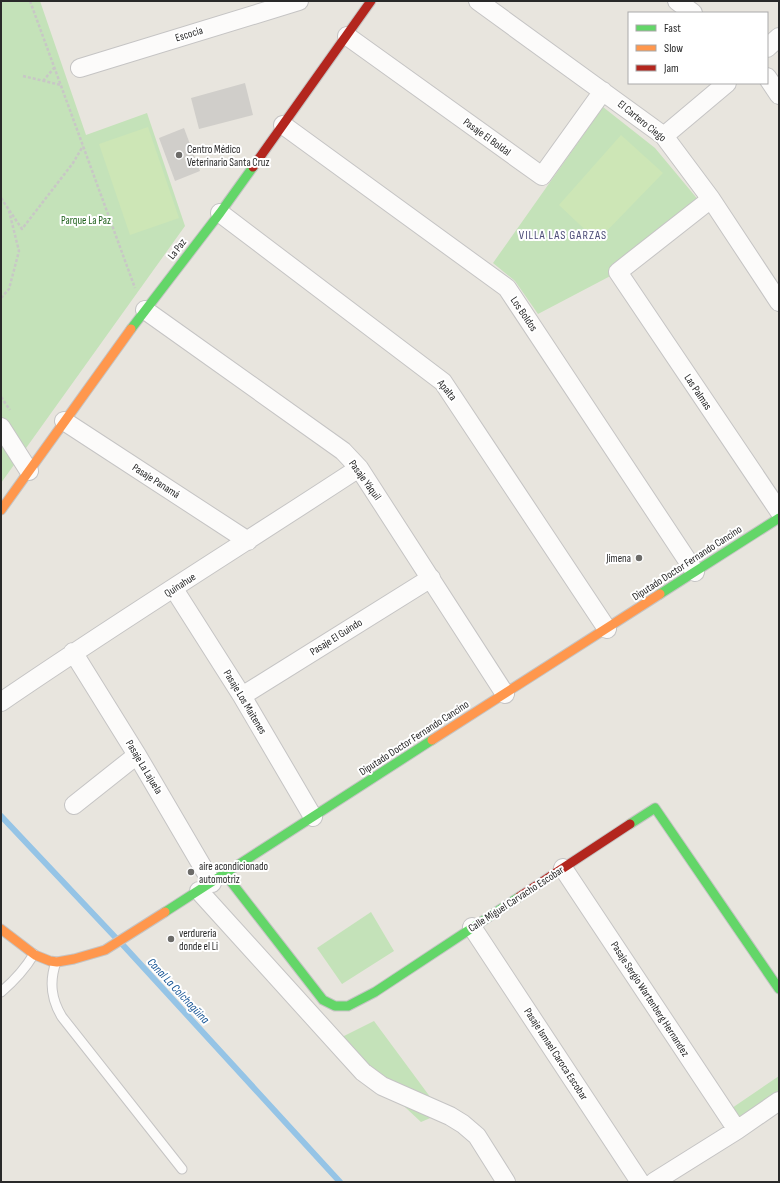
<svg xmlns="http://www.w3.org/2000/svg" width="780" height="1183" viewBox="0 0 780 1183" font-family="'Sofia Sans Condensed',sans-serif">
<rect width="100%" height="100%" fill="#e8e5de"/>
<path fill="#c4e2b9" d="M1,1h39l46,134 61,-22 38,113 -184,257z
M603,107l52,41 45,54 -82,70 -80,42 -23,-33 -22,-18z
M371,912l23,39 -52,33 -25,-36z
M374,1021l68,92 -21,9 -87,-81z
M779,1076v14l-41,28 -6,-10z"/>
<path fill="#cde6b6" d="M148,127l31,91 -49,17 -31,-91z
M621,135l42,38 -66,68 -38,-36z"/>
<g fill="none" stroke-linecap="round" stroke-linejoin="round">
<path stroke="#95c4e6" stroke-width="6" d="M1,816l115,122
M122,944l218,238"/>
</g>
<path fill="#d0ceca" d="M245,83l8,32 -54,14 -8,-31z
M184,128l16,43 -25,10 -16,-43z"/>
<g fill="none" stroke-linecap="round" stroke-linejoin="round">
<g stroke="#c5c4c4" stroke-width="11">
<path id="lane" d="M56,962c-7,20 -5,37 6,55l120,152
M1,992c13,-11 24,-23 33,-38"/>
</g>
<g stroke="#c5c4c4" stroke-width="20">
<path id="street" d="M478,1l186,135 47,63 68,103
M677,1l16,12
M347,36l195,140 61,-85
M767,48l12,-11
M80,68l219,-67
M767,77l12,18
M283,125l224,163 188,284
M664,136l63,-53
M711,199l-93,73 161,239
M220,213l223,169 164,247
M145,310l198,141 16,17 146,226
M64,421l184,120
M1,427l28,44
M174,589l68,107 71,121
M73,652l64,103 75,128
M242,696l189,-118
M1,702c118,-81 239,-156 358,-234
M74,805l63,-50
M563,868l174,262
M199,891l164,181 19,14 68,30 13,8 14,12 29,46
M472,927l168,255
M654,1182l83,-52 42,-29"/>
</g>
<g stroke="#c5c4c4" stroke-width="11">
<path id="fast" d="M131,329l89,-116 33,-46
M660,594l119,-76
M630,824l25,-16 124,181
M225,874l98,126 12,6h13l27,-14 144,-95
M165,912l267,-172"/>
</g>
<g stroke="#c5c4c4" stroke-width="11">
<path id="slow" d="M1,510l130,-181
M432,740l228,-146
M1,929l34,26 15,6 7,1 17,-3 31,-9 60,-38"/>
</g>
<g stroke="#c5c4c4" stroke-width="11">
<path id="jam" d="M253,167l118,-166
M519,897l111,-73"/>
</g>
<path stroke="#c8c7c6" stroke-width="2.5" stroke-dasharray="3 2" stroke-linecap="butt" d="M30,1l105,287
M23,76l38,9
M43,81l11,-13
M1,198l21,31 51,-66 10,-17
M1,298l8,-9 10,-38 -10,-40
M1,397l9,13"/>
<use href="#lane" stroke="#fcfbfa" stroke-width="9"/>
<use href="#street" stroke="#fcfbfa" stroke-width="18"/>
<use href="#fast" stroke="#63d668" stroke-width="9"/>
<use href="#slow" stroke="#ff974d" stroke-width="9"/>
<use href="#jam" stroke="#b3261e" stroke-width="9"/>
</g>
<g fill="#6c6b68" stroke="#fff" stroke-width="1.5">
<circle cx="179" cy="155" r="4"/>
<circle cx="639" cy="558" r="4"/>
<circle cx="191" cy="872" r="4"/>
<circle cx="171" cy="939" r="4"/>
</g>
<g text-anchor="middle" dominant-baseline="central" stroke-width="4" stroke-linejoin="round" paint-order="stroke">
<g font-size="11" fill="#292929" stroke="#fff">
<text transform="translate(189 34) rotate(-17)">Escocia</text>
<text transform="translate(642 121) rotate(39)">El Cartero Ciego</text>
<text transform="translate(487 137) rotate(36)">Pasaje El Boldal</text>
<text transform="translate(177 249) rotate(-52)">La Paz</text>
<text transform="translate(524 314) rotate(56)">Los Boldos</text>
<text transform="translate(447 390) rotate(51)">Apalta</text>
<text transform="translate(698 392) rotate(56)">Las Palmas</text>
<text transform="translate(365 480) rotate(54)">Pasaje Yáquil</text>
<text transform="translate(156 481) rotate(33)">Pasaje Panamá</text>
<text transform="translate(687 563) rotate(-33)">Diputado Doctor Fernando Cancino</text>
<text transform="translate(180 585) rotate(-33)">Quinahue</text>
<text transform="translate(336 637) rotate(-32)">Pasaje El Guindo</text>
<text transform="translate(245 702) rotate(59)">Pasaje Los Maitenes</text>
<text transform="translate(414 738) rotate(-33)">Diputado Doctor Fernando Cancino</text>
<text transform="translate(144 767) rotate(59)">Pasaje La Lajuela</text>
<text transform="translate(516 899) rotate(-33)">Calle Miguel Carvacho Escobar</text>
<text transform="translate(650 999) rotate(57)">Pasaje Sergio Wartenberg Hernandez</text>
<text transform="translate(556 1054) rotate(57)">Pasaje Ismael Caroca Escobar</text>
</g>
<g font-size="11" fill="#292929" stroke="#fff" text-anchor="start">
<text x="187" y="149">Centro Médico<tspan x="187" dy="13">Veterinario Santa Cruz</tspan></text>
<text x="631" y="558" text-anchor="end">Jimena</text>
<text x="199" y="866">aire acondicionado<tspan x="199" dy="13">automotriz</tspan></text>
<text x="179" y="933">verdureria<tspan x="179" dy="13">donde el Li</tspan></text>
</g>
<g font-size="11" fill="#20621d" stroke="#fff">
<text x="86" y="220">Parque La Paz</text>
</g>
<g font-size="12" letter-spacing="1" fill="#4c4c77" stroke="#fff">
<text x="563" y="235">VILLA LAS GARZAS</text>
</g>
<g font-size="12" font-style="italic" fill="#135293" stroke="#fff">
<text transform="translate(178 991) rotate(47)">Canal La Colchagüina</text>
</g>
</g>
<rect width="780" height="1183" fill="none" stroke="#292929" stroke-width="4"/>
<rect x="628" y="12" width="140" height="72" fill="#ffffff" stroke="#a9a9a9"/>
<rect x="636" y="25" width="20" height="6" fill="#63d668" stroke="#a9a9a9"/>
<text x="664" y="32" font-size="12" fill="#292929">Fast</text>
<rect x="636" y="45" width="20" height="6" fill="#ff974d" stroke="#a9a9a9"/>
<text x="664" y="52" font-size="12" fill="#292929">Slow</text>
<rect x="636" y="65" width="20" height="6" fill="#b3261e" stroke="#a9a9a9"/>
<text x="664" y="72" font-size="12" fill="#292929">Jam</text>
</svg>
